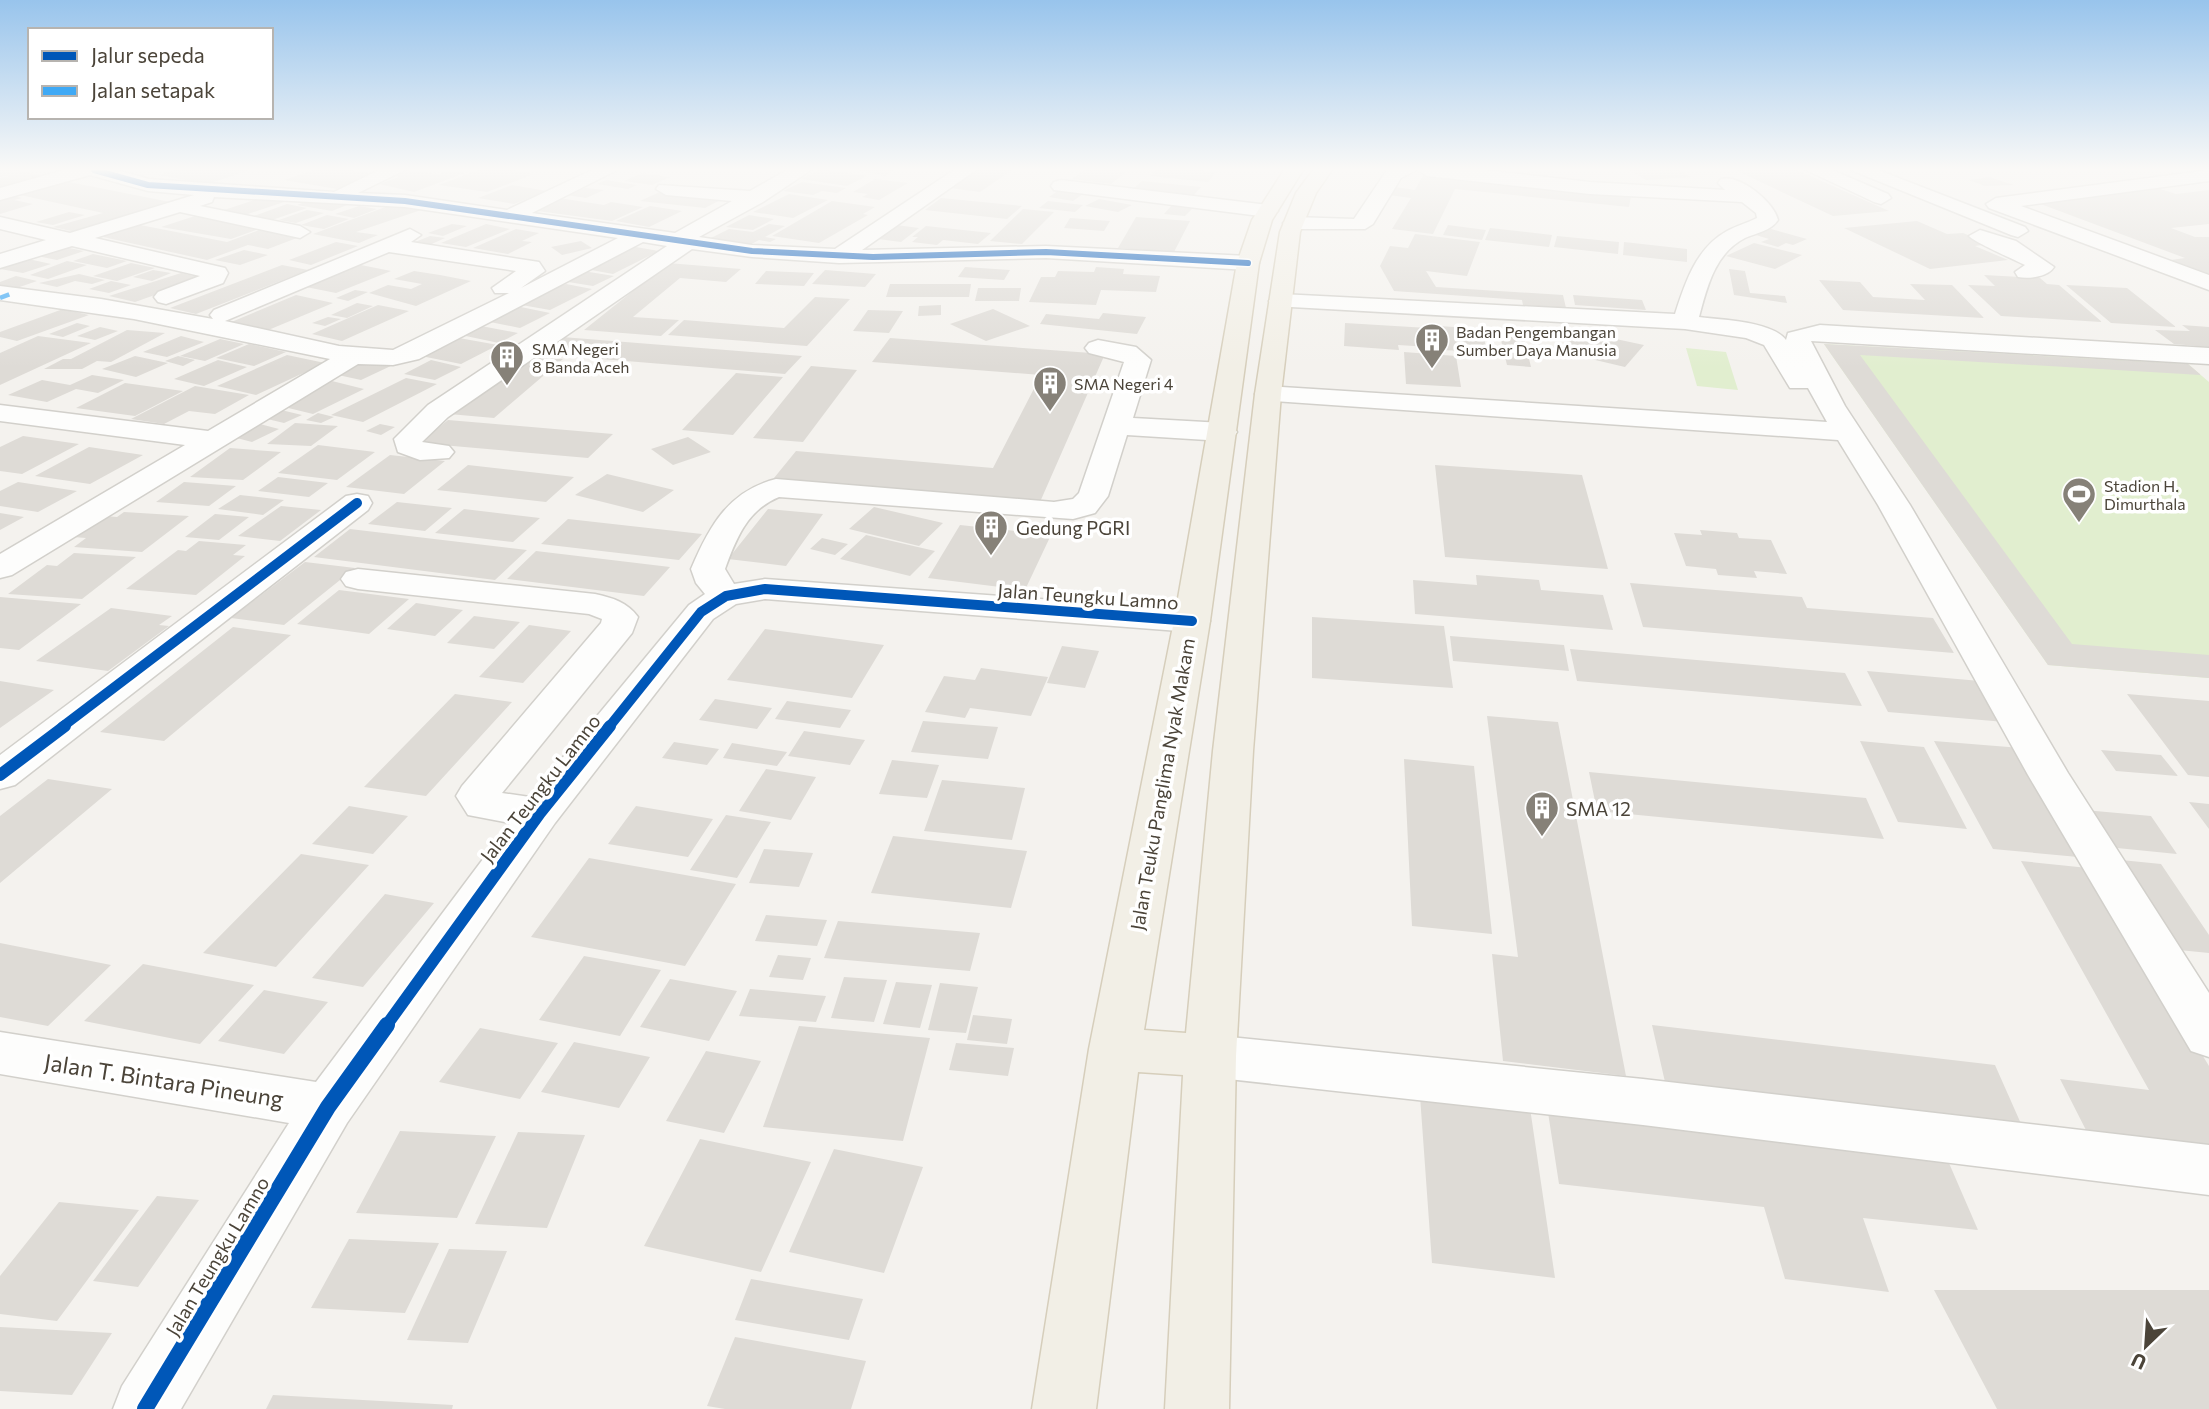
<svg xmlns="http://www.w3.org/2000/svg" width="2209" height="1409" viewBox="0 0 2209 1409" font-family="Commissioner,sans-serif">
<rect width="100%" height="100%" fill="#f4f2ee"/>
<path fill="#e1eecf" d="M1824,344l364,20 21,18v296l-161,-13z
M1686,348l40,4 12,38 -41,-4z"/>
<path fill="#dedbd6" d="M0,170h17l35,8 -52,14v-14l13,-3 -13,2z
M175,170h72v1l-40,13 -49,-9z
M313,170h39l26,5 -41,14 -53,-9z
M401,170l38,4 9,-3 17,2 -51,19 -35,-8 20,-7 -11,-2z
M478,170h35l21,4 -47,18 -48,-7z
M818,170h10l39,6 -20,10 -46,-7z
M857,170h39l-11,6z
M977,170h35l-32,22 -30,-4z
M1084,170h33l9,2 -15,12 -39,-5z
M1156,170h46l14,2 -8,10 -58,-6z
M1629,170h50l12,7 -45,3z
M1735,170h62l92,41 -56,5z
M1425,172l206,24 -2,11 -174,-18 -22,45 -41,-5 19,-31 -22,-3 6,-8 20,3z
M642,173l28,4 -18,8 -28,-4z
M1989,177l25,8 -29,1 -16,-6z
M875,179l33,4 -29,17 -17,-3 6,-3 -15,-2z
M59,180l111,22 -90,31 -27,-6 50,-14 -92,-20z
M606,180l31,5 -9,4 -31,-5z
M1142,181l59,6 -9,10 -61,-6z
M802,182l44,6 -9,5 -15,-2 -9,4 -30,-4z
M512,185l35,6 -33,13 -36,-6z
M2154,187l22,7 33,-4v34l-38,4 24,9h14v37l-38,-14 14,-2 -147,-55z
M585,188l19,2 -18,8 -19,-3z
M1059,190l24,4 -10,7 -24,-4z
M662,191l64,6 -21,11 -65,-7z
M4,194l18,4 -8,2 19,4 -33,10v-19z
M789,194l39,6 -35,18 -40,-6z
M264,197l23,4 -42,14 -24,-4z
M559,198l45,7 7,-3 32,5 -31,14 -82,-11z
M941,198l81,8 -15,13 -82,-9z
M312,199l35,6 -15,6 -35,-6z
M1099,199l33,6 -14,7 -33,-6z
M832,201l43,6 -12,7 5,1 -49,28 -47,-7z
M1048,201l35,4 -8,7 -36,-4z
M287,204l20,4 -35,12 -21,-3z
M1172,205l21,3 -8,8 -21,-2z
M359,206l18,3 -23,9 -19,-4z
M388,206l36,3 -68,23 22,3 -19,8 -46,-9z
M650,206l32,5 -33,16 -33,-6z
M1023,209l31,3 -32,32 -32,-3z
M307,210l17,3 -28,10 -17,-3z
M69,212l16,3 -32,10 -17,-3z
M327,215l22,4 -25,10 -23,-4z
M749,215l25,4 -21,11 -27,-3z
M195,216l44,7 25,4 -33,12 -70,-12z
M1136,217l54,4 -16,31 -56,-4z
M1070,218l40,3 -6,10 -40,-3z
M1917,221l30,13 16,-1 27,11 -15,2 33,14 -78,9 -86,-41z
M130,223l97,19 35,-13 40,7 -34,13 -20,-4 -41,15 -113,-25z
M452,224l15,2 -24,10 -15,-3z
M486,224l24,5 -44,18 -25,-4z
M769,224l16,2 -20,11 11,2 -6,3 -11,-2 -13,7 -41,-6 24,-12 24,3z
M896,225l23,3 -18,14 -23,-3z
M1448,225l38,5 -4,10 -39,-5z
M926,226l65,7 -13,11 -35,-4 -6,5 -25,-3 6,-5h-6z
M1490,228l62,7 -3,12 -64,-7z
M516,229l23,4 -17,8 10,1 -24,12 -35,-6z
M1771,229l36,10 -14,6 -7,-2 -8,4 -17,-5 8,-3 -13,-4z
M1415,234l65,8 -13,34 -41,-5 10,16 127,8 3,13 -43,-3 -1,-5 -128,-9 -14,-25 10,-20 18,2z
M430,236l15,2 -20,9 -15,-3z
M1557,236l62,6 -1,12 -64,-7z
M581,241l11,7 -30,7 -11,-8z
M336,242l22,4 -47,19 -22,-5z
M1624,242l63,7v13l-64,-7z
M1754,243l48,12 -27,14 -49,-13z
M60,246l24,5 -27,9 -25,-5z
M630,246l29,5 -46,23 -27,-5z
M244,250l24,5 -28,10 -25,-5z
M93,254l34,7 -20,7 -34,-7z
M24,258l27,6 -28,9 -23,-4v-3z
M67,261l20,4 -39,14 -18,-4z
M131,263l24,5 -38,13 -24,-5z
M668,263l73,6 -15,13 -46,-4 -47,39 46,3 -18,16 -77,-6z
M282,265l26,5 -112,44 -26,-6z
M361,265l30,6 -55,22 -30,-6z
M965,267l45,3 -6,10 -46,-3z
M1096,267l28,2 -1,5 37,2 -4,16 -55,-2 -5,15 -67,-3 12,-25h14l3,-6 36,1z
M1729,269l16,2 5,22 35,3 2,7 -53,-8z
M153,270l18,3 -19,8 -19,-4z
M825,270l51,4 -11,13 -53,-3z
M414,271l26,4 31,6 -55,25 -47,-13 19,-8 23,4 11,-5 -28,-5z
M583,271l31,5 -21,10 -31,-5z
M766,271l48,2 -10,13 -49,-2z
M181,273l22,5 -68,24 -26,-6z
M79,274l26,6 -13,4 -17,-3 -18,6 -18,-4z
M1984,275l56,3 7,6 12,1 43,37 -101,-6 -33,-31 27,1z
M16,276l21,5 -26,9 -11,-3v-5z
M1819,280l41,2 13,15 52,3 -15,-16 42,1 32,33 -141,-8z
M111,281l20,4 -22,8 -20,-4z
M566,284l26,5 -42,21 -34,-6z
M890,284h81l-2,13h-83z
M2066,285l61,3 49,39 -65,-4z
M978,288h43l-2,13h-44z
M355,290l13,2 -20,9 -12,-3z
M296,295l37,8 -67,28 -37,-8z
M1573,295l69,5 4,10 -71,-5z
M815,297l35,2 -43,47 -139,-11 16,-15 100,8z
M357,303l16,3 -26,12 -16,-3z
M378,305l31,6 -67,30 -30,-7z
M941,305v10l-23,1 1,-10z
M516,306l34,7 -30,15 -35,-7z
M63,309l26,6 -72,26 -17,-4v-5z
M993,309l37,17 -44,15 -36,-17z
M868,310l35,1 -14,22 -36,-2z
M1103,313l43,4 -9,17 -97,-10 6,-10 53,5z
M328,317l13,2 -16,7 -13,-3z
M77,323l13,3 -27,11 -14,-3z
M1345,323l83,5 2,19 -32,-2 1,5 -55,-4z
M2182,325l27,2v20l-35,-3 -19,-14 35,1z
M481,326l37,7 -19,10 -38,-8z
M1439,326l43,3 5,23 -46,-2z
M100,327l18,4 -23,9 -18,-4z
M127,330l38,3 -54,29 -14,-1 -15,8h-38l19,-10h8z
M1578,331l66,14 -19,22 -68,-16z
M38,336l53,7 -91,42v-32z
M181,336l23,6 -37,15 -24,-5z
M1500,336l24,2 7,29 -24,-2z
M562,337l240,19 -17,18 -245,-20z
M459,338l39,7 -37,19 -40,-8z
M890,338l215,16 -65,148 -266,-24 22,-27 197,17 48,-93 -169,-13z
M220,339l24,5 -39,17 -25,-5z
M249,344l37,8 -32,14 -38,-8z
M1824,344l364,20 13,11 -341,-20 212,289 137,11v23l-161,-13z
M1404,352l52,4 5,31 -55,-3z
M287,355l38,8 -69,32 -39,-9z
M135,356l33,7 -32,14 -34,-8z
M178,356l17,4 -12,6 -18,-5z
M521,356l42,3 -69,59 -45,-4z
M363,357l32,7 -34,16 -32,-7z
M218,360l29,7 -43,19 -30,-7z
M431,360l30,7 -26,13 -31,-6z
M811,366l46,4 -54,72 -50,-4z
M736,373l47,4 -50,58 -51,-5z
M92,375l32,5 -26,13 -22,-4 -29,13 -39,-7 34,-15 28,5z
M406,378l31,6 -74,38 -32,-7z
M328,380l36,9 -51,25 -37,-9z
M125,383l58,8 -48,25 -59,-8z
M195,386l54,9 -34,19 -26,-3 -25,13 -33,-5z
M277,409l25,6 -18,8 -25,-6z
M318,413l16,4 -13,6 -15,-3z
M448,420l165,14 -25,24 -169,-15z
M256,423l23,6 -27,13 -23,-6z
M295,423l43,3 -27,20 -44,-2z
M380,424l15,3 -14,8 -15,-4z
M23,436l56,8 -57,30 -22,-3v-24z
M688,437l23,15 -38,13 -22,-16z
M318,445l57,7 -38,28 -59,-7z
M89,447l54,8 -53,29 -55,-8z
M230,448l51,4 -38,28 -53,-3z
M390,455l55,6 -41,33 -58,-7z
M468,465l106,12 -28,25 -109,-12z
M1435,465l147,10 26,94 -163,-12z
M607,474l67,16 -31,22 -68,-17z
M278,477l50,6 -19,14 -51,-6z
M18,482l59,9 -39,21 -38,-6v-15z
M184,482l52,4 -27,20 -53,-4z
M240,495l44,5 -21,15 -45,-6z
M397,502l55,6 -27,23 -57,-7z
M281,506l40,4 -41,31 -42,-5z
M874,507l69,16 -24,23 -70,-17z
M464,509l76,9 -27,24 -78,-9z
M768,509l55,5 -37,52 -58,-7z
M124,512l65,4 -47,36 -68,-5 12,-9 -13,-1 32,-21 12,1z
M0,513l24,4 -24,13z
M215,514l34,3 -30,23 -34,-3z
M568,519l134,15 -23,26 -138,-16z
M960,525l91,10 -26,55 -97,-12z
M350,529l177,21 -32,30 -181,-23z
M1700,530l37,3 2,5 32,2 16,34 -33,-3 3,7 -39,-3 -2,-6 -30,-3 -12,-33 28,2z
M866,535l69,16 -25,25 -70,-17z
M822,538l26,6 -13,11 -25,-6z
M199,541l47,4 -13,10 12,1 -49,39 -70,-6 52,-39 8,1z
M536,551l134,16 -26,29 -137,-17z
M74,553l62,4 -54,42 -74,-5 39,-29 10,1z
M305,562l50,6 -71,57 -53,-7z
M1476,575l63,5 2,10 62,5 10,35 -198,-16 -2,-34 64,5z
M1630,583l172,14 5,11 126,10 21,35 -311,-26z
M339,590l70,9 -40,35 -72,-10z
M0,597l81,7 -62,46 -19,-2z
M416,603l47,7 -28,26 -48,-7z
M111,608l61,8 -13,9 10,1 -61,45 -72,-10z
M474,616l46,6 -26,27 -47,-6z
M1312,617l132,9 9,62 -141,-10z
M529,625l42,6 -48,52 -44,-6z
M233,627l58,8 -127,106 -64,-9z
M765,629l119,16 -32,53 -125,-18z
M1450,636l114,9 5,26 -116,-10z
M1062,646l37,5 -14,37 -38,-5z
M1570,649l275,24 17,33 -285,-25z
M981,668l67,9 -17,39 -61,-8 -5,10 -40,-6 19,-36 31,4z
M1867,671l113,10 25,41 -117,-10z
M0,681l54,9 -54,38z
M455,694l57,8 -86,94 -62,-9z
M2127,694l82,7v76l-21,-2z
M715,699l57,9 -15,21 -58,-9z
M787,701l64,9 -11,18 -65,-9z
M1487,716l71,6 68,354 -123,-15 -11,-107 26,3z
M923,721l75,6 -10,32 -77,-7z
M804,731l61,9 -15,25 -62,-9z
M1860,741l64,6 43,82 -69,-7z
M1934,741l87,7 68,110 -96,-9z
M674,742l45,7 -12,16 -45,-7z
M732,743l55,9 -10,14 -54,-8z
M2101,750l60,5 17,21 -62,-5z
M1404,759l70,7 18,168 -80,-8z
M892,760l47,5 -12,33 -48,-4z
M766,769l50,8 -25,43 -52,-9z
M1589,772l277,26 18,41 -287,-28z
M48,779l64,10 -112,94v-67z
M942,780l83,8 -13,52 -88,-9z
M2189,802l20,2v25z
M349,806l59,10 -35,38 -61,-10z
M636,806l77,13 -25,38 -80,-13z
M2073,809l78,7 26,38 -80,-8z
M726,815l45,7 -34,56 -47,-8z
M893,836l134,15 -16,57 -140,-15z
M764,849l49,4 -14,34 -50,-4z
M301,854l68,11 -93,102 -73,-14z
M589,858l147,26 -51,82 -154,-29z
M2111,859l50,5 48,71v18l-40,-4z
M2021,861l67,7 121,198v85l-120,-15 -29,-57 89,11z
M385,894l49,9 -71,84 -51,-9z
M766,915l61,5 -10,26 -62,-5z
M838,921l142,12 -10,38 -146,-13z
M0,943l111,22 -63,61 -48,-9z
M778,955l33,3 -8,22 -34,-3z
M584,956l77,14 -41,66 -81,-16z
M143,964l111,21 -54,59 -116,-23z
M844,977l43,3 -13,42 -43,-4z
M670,979l67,12 -28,50 -69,-14z
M896,982l36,3 -12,43 -37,-4z
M940,983l38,4 -12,46 -38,-3z
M750,989l76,7 -10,26 -77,-6z
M264,990l64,12 -44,52 -66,-13z
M973,1015l39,4 -5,25 -40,-4z
M1652,1025l343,40 27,61 -357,-44z
M799,1026l131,12 -27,103 -140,-14z
M480,1028l78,15 -38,56 -81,-17z
M574,1042l76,15 -31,51 -78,-16z
M956,1043l58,5 -6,28 -59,-6z
M706,1051l55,10 -37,72 -58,-12z
M1420,1096l110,12 25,170 -123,-15z
M1547,1106l395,41 36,83 -115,-12 26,74 -104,-13 -21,-72 -205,-23z
M400,1131l96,5 -39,82 -101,-5z
M518,1132l67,3 -38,93 -72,-4z
M700,1139l111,23 -50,110 -117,-26z
M834,1149l89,18 -39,106 -95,-21z
M157,1196l42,4 -61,87 -45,-6z
M59,1202l80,8 -82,111 -57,-7v-38z
M349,1239l90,4 -34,70 -94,-5z
M449,1249l58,2 -39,92 -61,-3z
M751,1279l112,20 -14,41 -114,-20z
M1934,1290h275v119h-212z
M0,1327l112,6 -40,62 -72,-4z
M735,1337l131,24 -15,48h-126l-18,-3z
M273,1395l180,10 -1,4h-186z"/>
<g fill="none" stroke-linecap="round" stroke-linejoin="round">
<g stroke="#d2d0cb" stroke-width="3">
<path id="minor" d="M64,170h53l32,9 185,13 45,-22h26l-47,23 47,2 102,15 85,-40h25l-85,43 143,20 57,-32 -66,-6 -10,-6 3,-4 91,6 37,-21h24l-48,32 -64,35 53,8 83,4 119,-79h22l-114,80 184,-4 202,10 11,7 -11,7 -202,-12 -207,5 -87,-6 -60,-8 -244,168 -26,25 27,4 5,6 -5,6 -29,2 -22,-8 -4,-13 34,-34 239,-159 -24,-4 -224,117 -26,6 -35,-1 -346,211 -12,3v-24l185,-109 -185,-24v-16l208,26 122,-72 -196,-40 -134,-19v-14l101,13 112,20 -3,-4 4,-5 196,-81 11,6 -10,7 128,20 6,9 -24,17 97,-50 -213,-31 -191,-10 -2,5 -12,4 100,20 10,6 -10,6 -120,-26 -85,26 130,30 3,5 -5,10 -57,21 -8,-2 -4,-5 4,-5 42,-16 -128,-30 -72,22v-14l46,-14 -46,-11v-12l70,16 124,-38 -46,-4 -58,-16 -90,25v-12zM389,252l127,19 -24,17 3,5h14l-116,57 -54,-4 -114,-25z
M1387,170h29l-15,8 -28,46 -8,5h-72l-10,-6 10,-6 61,2z
M1418,170h65l107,12 135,8 -7,-7 3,-4c19,-5 53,23 57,41 -7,11 -22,13 -33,18 -30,15 -38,49 -46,79 22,3 73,4 87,23l2,-7 32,-8 389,23v16l-398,-23 34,65 65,99 158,268 141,220v64l-18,-6 -163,-276 -150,-270 -40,-65 -580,-40 -3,-6 3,-6 10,-2 559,36 -19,-34h-18l-26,-43 -18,-7 -61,-9 -412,-23 -4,-5 4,-5 8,-2 394,20c10,-31 21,-66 52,-83 9,-5 20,-8 30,-13l-1,-5 -14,-11 -152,-8 -163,-18z
M1806,170h26l56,24 3,4 -10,6 -7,-2z
M1851,170h27l147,57 3,4 -10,6 -7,-2z
M2209,170v11l-188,25 188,69v15l-220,-82 -3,-4 10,-6z
M1061,180l207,25 10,6 -10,6 -214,-27 -3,-4 3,-4z
M1980,230l36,11 38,26c-6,10 -25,12 -36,10l-3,-5 10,-7c-12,-6 -51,-23 -56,-29z
M1098,340l38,7 15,13 -18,58 90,5 10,3 4,6 -4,6 -10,3 -96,-6 -19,61 -13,17 -22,6 -294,-22c-32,13 -43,42 -54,72l9,15 31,-5 427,31 13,3 5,8 -5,8 -13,3 -427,-33 -29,5 -23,15 -158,204 -208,300 -166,286h-68l9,-23 167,-263 -289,-49v-42l316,50 194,-259 -42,-8 -12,-19 6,-10 139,-163 1,-4 -13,-5 -231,-25 -12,-3 -5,-7 5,-7 12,-3 237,25c18,4 32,8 43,23l-6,16 -130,160 28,4 159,-192 16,-11 -9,-11 -5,-14c18,-42 37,-78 85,-90l278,23 19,-3 6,-6 45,-131 -35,-9 -4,-5 4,-5z
M357,494l11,2 4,7 -4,7 -353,275 -15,4v-34l346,-259z
M1210,1035l433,44 566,66v50l-566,-70 -433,-48 -18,-6 -8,-15 8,-15z"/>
</g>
<g stroke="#d6cebb" stroke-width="3">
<path id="major" d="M1284,170h19l-31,50 -13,43 -49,358 -66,409 42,3 27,-282 42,-357 25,-162 16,-39 17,-23h19l-16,23 -16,39 -19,162 -28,357 -17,305 -7,353h-64l18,-334 -45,-3 -42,337h-64l57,-360 85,-428 63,-358 15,-43z"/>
</g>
<use href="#minor" fill="#fdfdfc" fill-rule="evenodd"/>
<use href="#major" fill="#f2efe6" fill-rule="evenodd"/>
<path stroke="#3fa9f5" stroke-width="4.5" stroke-dasharray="10 4.5" stroke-linecap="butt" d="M0,298l10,-4"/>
<g stroke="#fff" stroke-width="9">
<path id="cycleway-far3" d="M94,170l54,15 257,16 347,50 121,6 173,-5 202,11"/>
</g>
<g stroke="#fff" stroke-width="14">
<path id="cycleway-far2" d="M62,727l295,-224
M609,727l92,-115 25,-16 39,-7 427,32"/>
</g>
<g stroke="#fff" stroke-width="17">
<path id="cycleway-far1" d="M0,775l65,-49
M386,1026l154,-213 70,-87"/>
</g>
<g stroke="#fff" stroke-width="20">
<path id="cycleway" d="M145,1409l183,-302 59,-82"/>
</g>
<use href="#cycleway-far3" stroke="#0057b8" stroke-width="6"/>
<use href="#cycleway-far2" stroke="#0057b8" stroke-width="10"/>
<use href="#cycleway-far1" stroke="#0057b8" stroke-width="12"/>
<use href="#cycleway" stroke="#0057b8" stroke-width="16"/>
</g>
<linearGradient id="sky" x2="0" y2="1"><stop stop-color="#98c4ec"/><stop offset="0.46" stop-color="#faf9f7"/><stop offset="1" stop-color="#faf9f7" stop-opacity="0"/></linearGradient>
<rect width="2209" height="368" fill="url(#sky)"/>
<defs>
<g id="building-pin" transform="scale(1.75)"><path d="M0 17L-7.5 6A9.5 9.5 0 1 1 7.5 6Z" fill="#868178" stroke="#fff"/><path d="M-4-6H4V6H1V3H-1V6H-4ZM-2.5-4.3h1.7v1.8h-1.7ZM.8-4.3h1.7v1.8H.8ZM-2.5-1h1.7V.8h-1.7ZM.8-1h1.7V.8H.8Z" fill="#fff"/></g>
<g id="stadium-pin" transform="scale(1.75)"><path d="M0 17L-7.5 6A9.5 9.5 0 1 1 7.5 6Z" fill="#868178" stroke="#fff"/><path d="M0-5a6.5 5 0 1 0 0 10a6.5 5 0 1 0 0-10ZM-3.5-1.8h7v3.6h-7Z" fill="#fff"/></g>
</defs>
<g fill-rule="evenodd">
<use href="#building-pin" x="1432" y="340"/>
<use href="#building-pin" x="507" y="357"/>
<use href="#building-pin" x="1050" y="383"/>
<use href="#stadium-pin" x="2079" y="494"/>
<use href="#building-pin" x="991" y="527"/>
<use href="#building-pin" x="1542" y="808"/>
</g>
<g text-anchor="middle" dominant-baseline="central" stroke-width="7" stroke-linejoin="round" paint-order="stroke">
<g font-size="16" fill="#4b4439" stroke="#fff" text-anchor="start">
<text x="1456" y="331">Badan Pengembangan<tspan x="1456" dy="18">Sumber Daya Manusia</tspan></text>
<text x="532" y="348">SMA Negeri<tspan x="532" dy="18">8 Banda Aceh</tspan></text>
<text x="1074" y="383">SMA Negeri 4</text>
<text x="2104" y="485">Stadion H.<tspan x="2104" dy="18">Dimurthala</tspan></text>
</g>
<g font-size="19" fill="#4b4439" stroke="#fff" text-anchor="start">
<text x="1016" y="527">Gedung PGRI</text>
<text x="1566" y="808">SMA 12</text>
</g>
<g font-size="19" fill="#4b4439" stroke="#fff">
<text transform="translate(1088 596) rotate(4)">Jalan Teungku Lamno</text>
<text transform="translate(1162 784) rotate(-80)">Jalan Teuku Panglima Nyak Makam</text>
<text transform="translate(540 788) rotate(-52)">Jalan Teungku Lamno</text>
<text transform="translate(217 1256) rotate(-59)">Jalan Teungku Lamno</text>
</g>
<g font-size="23" fill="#4b4439" stroke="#fff">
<text transform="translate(164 1080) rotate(9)">Jalan T. Bintara Pineung</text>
</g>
</g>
<rect x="28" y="28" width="245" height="91" fill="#ffffff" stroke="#b7b4b0" stroke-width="2"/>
<rect x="42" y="51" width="35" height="10" fill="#0057b8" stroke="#b7b4b0" stroke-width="2"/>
<text x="91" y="63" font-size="21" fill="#4b4439">Jalur sepeda</text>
<rect x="42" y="86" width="35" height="10" fill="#3fa9f5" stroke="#b7b4b0" stroke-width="2"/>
<text x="91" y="98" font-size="21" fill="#4b4439">Jalan setapak</text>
<g transform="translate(2146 1346) rotate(205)" stroke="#ffffff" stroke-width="5" paint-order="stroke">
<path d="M0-5L12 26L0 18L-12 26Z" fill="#4b4439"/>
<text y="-10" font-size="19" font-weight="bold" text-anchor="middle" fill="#4b4439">U</text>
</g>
</svg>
